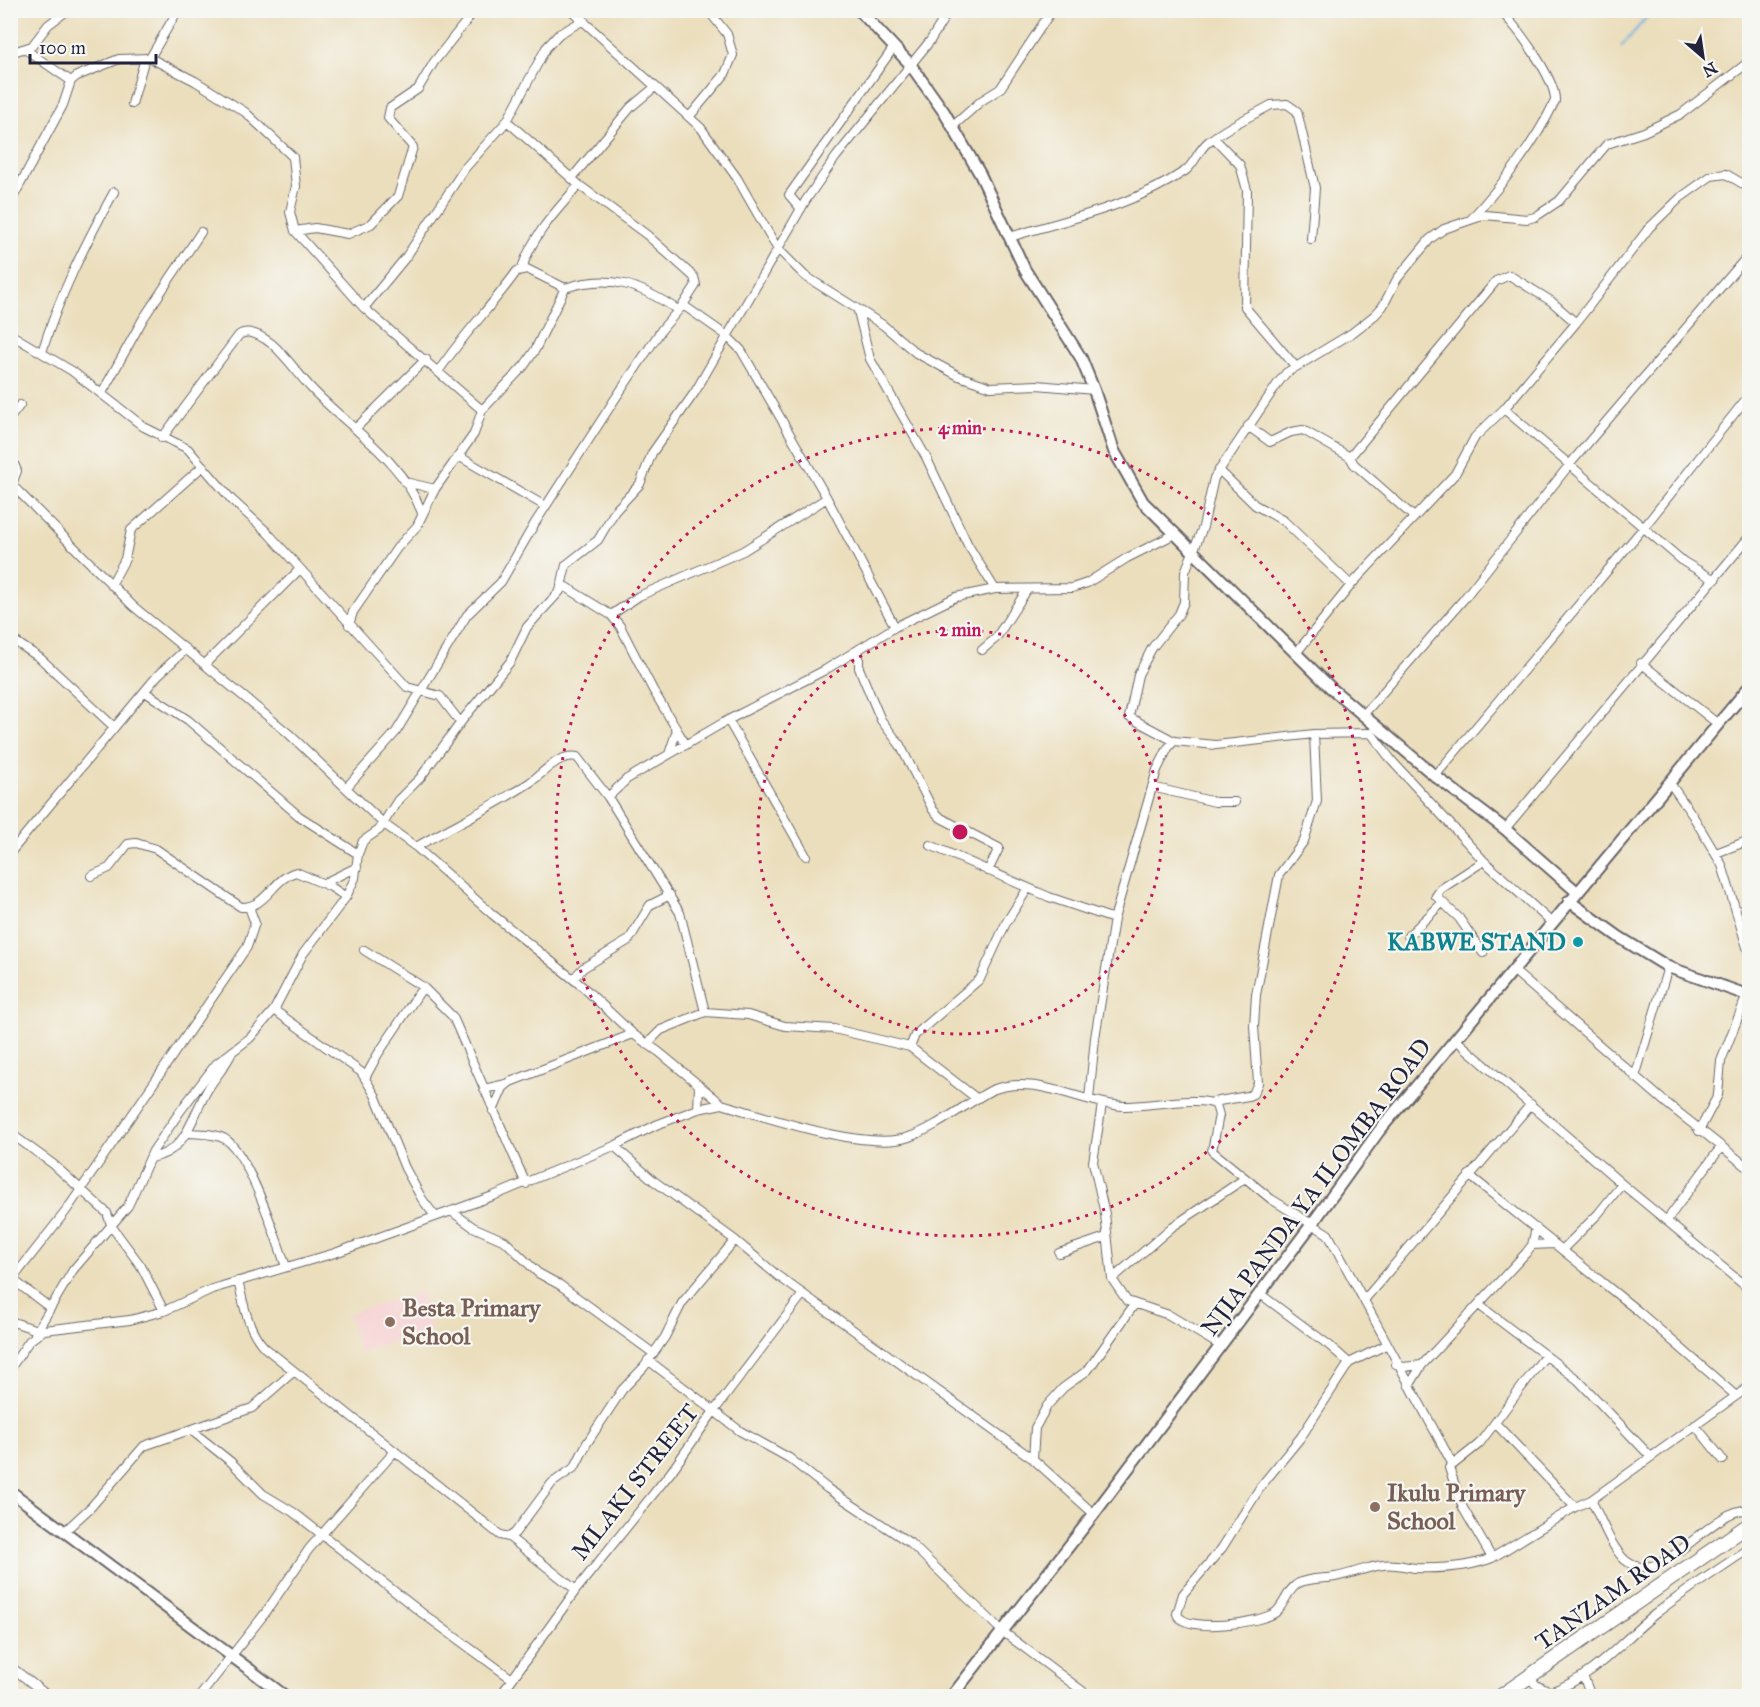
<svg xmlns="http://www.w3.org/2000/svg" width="1760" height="1707" viewBox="0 0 1760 1707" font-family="'IM FELL Great Primer',serif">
<rect width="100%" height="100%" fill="#f6f6f2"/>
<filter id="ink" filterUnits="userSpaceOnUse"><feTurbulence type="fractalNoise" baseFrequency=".0167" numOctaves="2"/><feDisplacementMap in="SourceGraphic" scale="12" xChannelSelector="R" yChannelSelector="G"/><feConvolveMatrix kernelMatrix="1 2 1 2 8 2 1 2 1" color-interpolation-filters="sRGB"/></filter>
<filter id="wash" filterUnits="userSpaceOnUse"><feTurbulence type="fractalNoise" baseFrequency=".008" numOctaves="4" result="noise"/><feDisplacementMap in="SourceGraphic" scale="24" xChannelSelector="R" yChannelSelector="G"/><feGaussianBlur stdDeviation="1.35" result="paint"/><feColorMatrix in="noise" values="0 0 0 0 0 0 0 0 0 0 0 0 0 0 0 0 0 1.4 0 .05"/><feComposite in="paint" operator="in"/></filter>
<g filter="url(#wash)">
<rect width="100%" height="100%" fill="#ebdebc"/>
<path fill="#f7cfd0" d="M421,1292l11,38 -73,22 -11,-38z"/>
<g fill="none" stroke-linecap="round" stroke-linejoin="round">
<path stroke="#6fb3e5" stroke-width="2" d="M1621,47l32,-37"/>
</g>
</g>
<g filter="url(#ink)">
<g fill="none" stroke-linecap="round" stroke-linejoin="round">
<g stroke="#686468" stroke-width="10">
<path id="street" d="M571,10l130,118 36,50 40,70 28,28 78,49 33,28 43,23 32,11 46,-2 57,5
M26,50l45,31
M10,53l22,-7 16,-21 20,-15
M150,58l28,-48
M132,104l13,-46
M690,116l35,-42 8,-19 -6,-21 -19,-24
M952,127l29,-26 19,-12 52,-79
M1214,138l26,27 7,25 -2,117 51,60
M572,178l59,-71 24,-20
M10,203l53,-98 8,-24 6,-5 42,-17 31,-1 45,23 50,31 48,45 3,29 -6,26 5,19 69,77 118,102
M801,209l-12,-14 105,-148
M1472,218c33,-37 62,-73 83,-117 1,-22 -39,-76 -56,-91
M295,231l20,-3 33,6 23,-10 27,-28 15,-49 -25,-29 2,-10 28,-19 16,-27 41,-52
M1010,237c58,-18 123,-31 175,-66 10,-7 13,-21 23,-29 18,-15 42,-25 63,-37l16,-1 10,7 18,77 -4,51
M522,268c11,-33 34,-57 57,-83
M683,305l43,30 15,15 86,148 68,129
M364,308l42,-51 59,-89 42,-47 39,-73 13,-14 25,-14
M858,311l12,48 56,98 42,88 27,44
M10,334l62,37 72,56 44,22 43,50 36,33 140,155 33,9 20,26
M42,352c18,-58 43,-108 72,-160
M438,372c24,-36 54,-66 79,-101l10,-2 38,19
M102,393l41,-74 58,-87
M1504,409l180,153 31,18
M10,418l10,-13
M1248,426l22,16 21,-10 12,-2 47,27
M356,428l70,-69
M162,438l77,-103c10,-7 24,2 33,9 15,13 26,30 40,45 37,39 90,70 110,124
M10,454l7,17 -5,13
M460,457l85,49
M1219,470l36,35 29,16 67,64
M405,482l30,7
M10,483l123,123 155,127 96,91 32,23 76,67 91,73 50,47 26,18 63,52
M1414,517l-60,-53 -4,-7 146,-176 13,-6 42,26 25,22
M561,584l50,31 9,11 33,64 33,55
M111,585l14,-26 6,-29 72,-64
M611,615l28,-19 104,-45 84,-53
M349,625l4,-13 44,-64 20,-22 18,-37 39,-55 8,-24 42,-44 11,-16 30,-62c45,-15 75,-3 113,22
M10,638l30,20 73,68
M859,649v19l22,52 19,25 33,65 8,8 58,30 -11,23
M982,650l14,-12 31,-48
M1297,652l54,-67 104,-111 20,-37 29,-28 72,-86 73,-95 31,-30 31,-22 15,-2 24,14
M1641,663l77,61
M205,664l94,-94
M145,692l43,28 111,96 59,38
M1364,714l99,-114 107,-136 180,-211
M728,720l78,136
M1174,741l-45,-24 9,-42 14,-27 27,-34 5,-12 1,-30 18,-45 11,-49 64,-95 8,-10 66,-40 23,-18 8,-9 14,-27 33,-40 14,-10 41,-14 42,4 8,-2 24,-16 48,-57 37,-12 37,-18 69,-53
M669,754l8,-24
M1435,776l214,-255 101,-127
M1670,783l23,33 29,49 28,92
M1152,787l63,15h20
M346,788l50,-56 71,-117 34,-33 34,-59 80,-124 47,-70 21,-24 13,-20 -2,-8 -47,-42 -68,-50 -72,-64
M608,797l19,-18 101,-59 97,-50 70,-43 61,-30 39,-8 77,-1 15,-5 40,-25 48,-24
M1505,829l245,-293
M930,845l119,52 65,22
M416,847c38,-22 78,-41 113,-64 14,-9 29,-30 48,-26l31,40 72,116 25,99
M10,853l148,-178 28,-26
M1716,853l34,-13
M91,876l18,-8 19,-24 8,-1 20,6 85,58c26,1 32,-29 55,-35l35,15 15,10
M324,883l33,-16
M1408,936l35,-34
M364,950l59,37 30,30 73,167
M1483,953l-24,-35 -23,-22 5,-7 43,-28
M1514,971l151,131 85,67
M573,979l10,-11 46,-28 21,-35 20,-10
M274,1010l87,62 14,23 30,73 17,31 13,17
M1455,1039l167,145 128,106
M648,1043l13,-13 44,-18 43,3 37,11 49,3 76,18 66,51
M910,1047l5,-12 65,-56 26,-56 22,-35
M1635,1077l33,-110
M365,1078l13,-24 45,-67
M484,1089l22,-5
M1089,1099l6,-61 19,-119 43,-149 11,-22 6,-7 42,4 98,-11 57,-1 21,28 92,100 68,62
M1213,1102l35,-6 5,-2 5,-11 -4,-57 2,-31 23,-120 25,-34 13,-40 -3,-67
M1102,1104l-9,58 12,52 7,65 15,22 42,14 52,31
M698,1109l1,-23
M493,1111l10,-23 7,-6 123,-48
M1699,1131l19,-36 3,-34 26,-66 3,-33
M10,1133l43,31 54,49 5,14 29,39 23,45
M189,1133c11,1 26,0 36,6 23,13 52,101 61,128
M614,1146l40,35 81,59 43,36 255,183 61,55
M150,1158c38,-6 41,-41 58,-69 7,-12 18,-23 23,-35
M1469,1175l169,136 97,84
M451,1211l22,16 32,14 33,32 22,12 93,68
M1667,1220l54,-73
M1532,1245l22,-1
M1562,1250l36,-36 24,-30
M1059,1253l47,-16
M1112,1279l60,-52 72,-48
M238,1281c6,24 9,47 26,66l236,188 9,2 6,-4 37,-50 23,-16 12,-24 35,-53 22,-23 21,-30 17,-34 53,-63
M1259,1293l71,53 19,17
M1365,1299l166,-195
M1479,1305l99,75 73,77
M49,1307l-33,-25 -2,-5 52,-66 181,-264 8,-24 -6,-16
M10,1321l27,9
M35,1334l38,-64 55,-64 25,-55 28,-41 35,-46 34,-26 24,-28 29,-56 43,-57 9,-19 3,-24 5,-13 16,-11 19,-30 22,-22 44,-60 46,-56 17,-35 33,-36 6,-26 32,-25 17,-29 25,-27 12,-31 43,-61 111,-192 30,-43 94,-116 19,-31
M1386,1345l-37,18 -48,74 -40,49 -39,62 -39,46 -6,20c8,20 85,9 99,-2 9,-8 12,-24 23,-29 10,-5 24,-4 36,-6 16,-3 32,-10 48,-12 11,-2 22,2 32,3 26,1 54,-1 77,-10l83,-51 16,-7 159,-114
M648,1360l92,71 49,27 39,31 82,54 92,88 87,65
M1396,1364l7,3 19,-2 104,-112 6,-8 4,-17
M10,1369l19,-28 15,-11 86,-10 34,-9 48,-22 123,-36 158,-57 121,-50 42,-21 42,-16 24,-5c44,13 145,48 187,33 29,-10 56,-33 83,-47 44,-17 89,14 132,16 20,1 78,-11 92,-1l3,10 -7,36 59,48 57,35 124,229
M1409,1386l13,-21
M1496,1424l79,83
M1695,1425l28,35
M191,1430l40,32 32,32 30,18 129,101 90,66
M1033,1459l2,-31 12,-22 16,-18 25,-18 46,-65
M1591,1500c10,18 19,46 34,60 38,32 85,-54 125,-50
M65,1531l26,-24 53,-61 108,-38 41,-36
M509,1537l67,53
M1492,1558l-29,-50 -14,-40 30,-24 66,-88
M10,1666l38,30
M1583,1676l8,20
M1529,1677l7,8 14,7c46,-16 68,-48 104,-77 30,-24 64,-45 96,-67
M200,1696l66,-84 43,-63 86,-98
M500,1696l76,-106 95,-118 43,-61 89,-117"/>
</g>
<g stroke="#686468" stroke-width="14">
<path id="secondary" d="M859,10l51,54 34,48 36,62 45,96 56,88 13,32 20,61 29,51 188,186 104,88 70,53 72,63
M1569,901l50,36 49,30 82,29
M10,1491l275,205
M952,1696l142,-182 218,-290 67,-93 371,-445"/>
</g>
<g stroke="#686468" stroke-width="16">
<path id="highway" d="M1501,1696l249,-172"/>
</g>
<use href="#street" stroke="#fff" stroke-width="8"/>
<use href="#secondary" stroke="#fff" stroke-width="10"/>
<use href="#highway" stroke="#fff" stroke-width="14"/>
</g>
</g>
<g fill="none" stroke="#c2185b" stroke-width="3" stroke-dasharray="3 6">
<circle cx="960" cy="832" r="202"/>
<circle cx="960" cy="832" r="404"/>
</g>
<circle fill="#0f9aa8" stroke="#f6f6f2" stroke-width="2" cx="1578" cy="942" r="6"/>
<g fill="#8d6e63" stroke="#f6f6f2" stroke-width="2">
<circle cx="390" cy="1322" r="6"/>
<circle cx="1375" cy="1507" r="6"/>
</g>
<g text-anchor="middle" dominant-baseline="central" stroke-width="4.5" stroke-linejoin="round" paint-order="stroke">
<g font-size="24" font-weight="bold" fill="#0d838f" stroke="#f6f6f2" text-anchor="end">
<text x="1566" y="942">KABWE STAND</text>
</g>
<g font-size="24" fill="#22223b" stroke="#f6f6f2">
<text transform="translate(1316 1187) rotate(-53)">NJIA PANDA YA ILOMBA ROAD</text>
<text transform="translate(635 1482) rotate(-52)">MLAKI STREET</text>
<text transform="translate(1613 1592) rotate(-35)">TANZAM ROAD</text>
</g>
<g font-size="24" font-weight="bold" fill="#785e54" stroke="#f6f6f2" text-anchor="start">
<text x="402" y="1308">Besta Primary<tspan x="402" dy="28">School</tspan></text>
<text x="1387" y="1493">Ikulu Primary<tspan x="1387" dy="28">School</tspan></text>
</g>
</g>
<circle cx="960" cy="832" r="9" fill="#c2185b" stroke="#f6f6f2" stroke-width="3"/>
<g font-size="18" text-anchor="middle" font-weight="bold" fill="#c2185b" stroke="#f6f6f2" stroke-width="4.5" stroke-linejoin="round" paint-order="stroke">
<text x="960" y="434">4 min</text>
<text x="960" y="636">2 min</text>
</g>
<rect width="1760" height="1707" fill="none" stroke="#f6f6f2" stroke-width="36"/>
<g transform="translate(1703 57) rotate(151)" stroke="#f6f6f2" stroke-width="4.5" paint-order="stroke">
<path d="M0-4.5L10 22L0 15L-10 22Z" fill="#22223b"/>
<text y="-9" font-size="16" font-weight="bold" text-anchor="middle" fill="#22223b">N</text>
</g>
<path d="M30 54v9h126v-9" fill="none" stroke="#22223b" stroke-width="3"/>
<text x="39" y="54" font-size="18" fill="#22223b" stroke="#f6f6f2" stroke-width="4.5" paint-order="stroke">100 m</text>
</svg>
